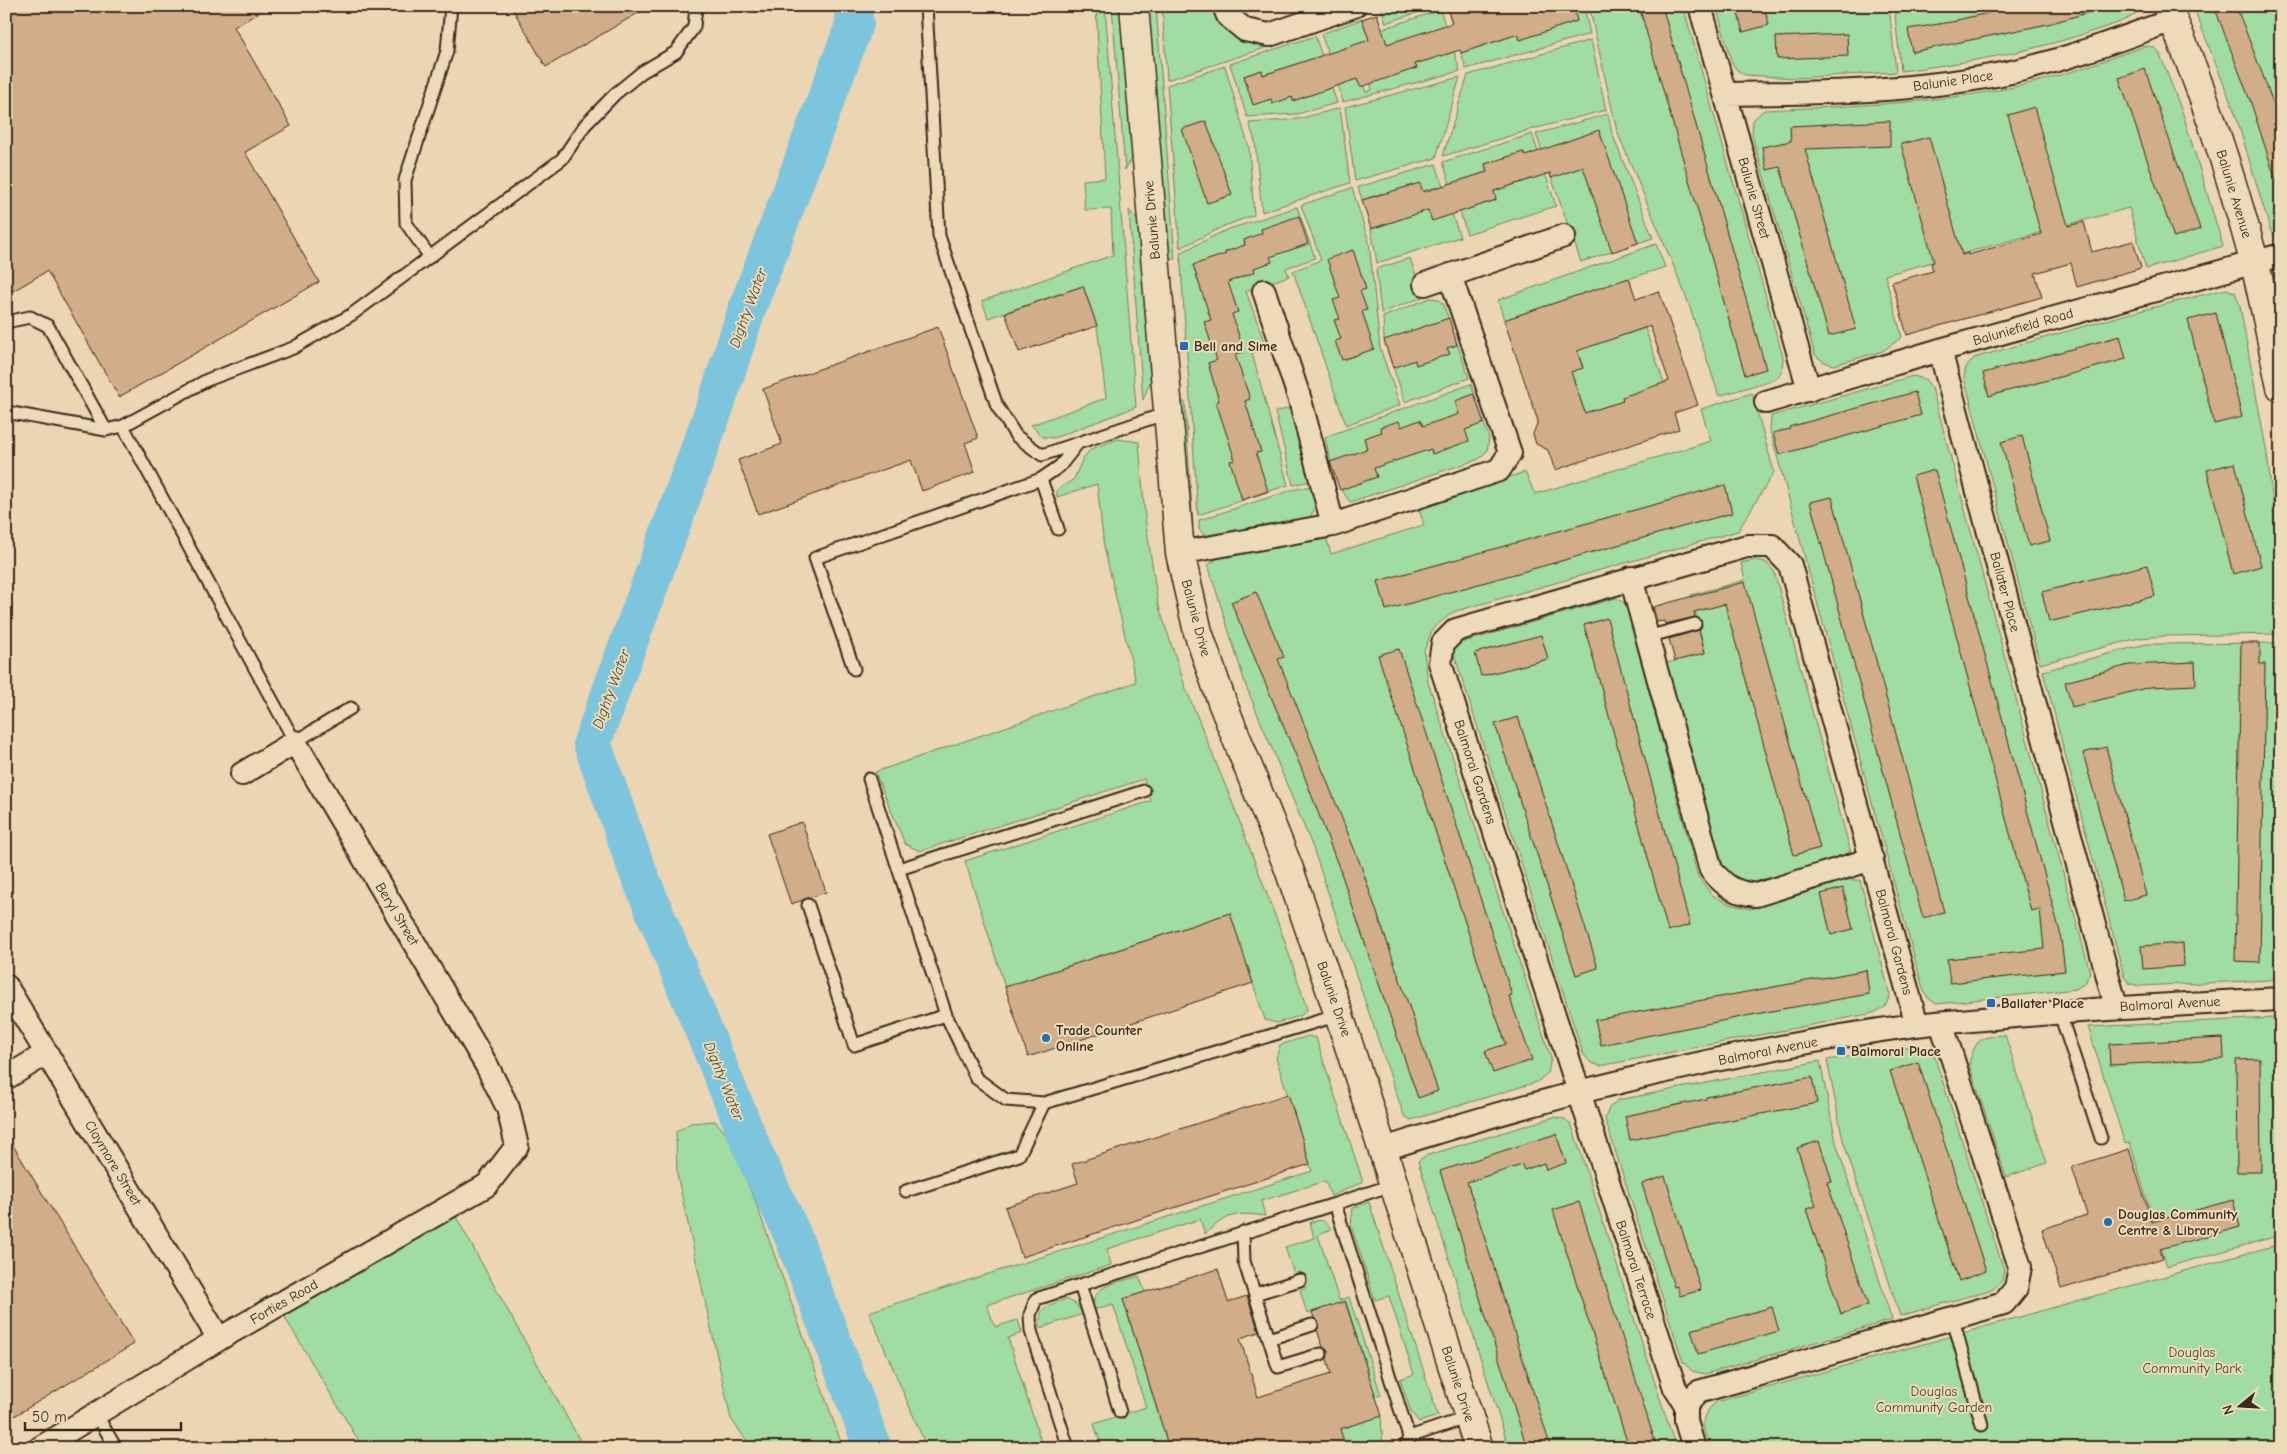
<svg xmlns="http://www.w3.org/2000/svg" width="2287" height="1454" viewBox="0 0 2287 1454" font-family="'Comic Neue',sans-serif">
<rect width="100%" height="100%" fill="#ecd5b2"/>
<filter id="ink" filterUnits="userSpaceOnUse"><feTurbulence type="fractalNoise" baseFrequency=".02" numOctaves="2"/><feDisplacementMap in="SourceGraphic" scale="10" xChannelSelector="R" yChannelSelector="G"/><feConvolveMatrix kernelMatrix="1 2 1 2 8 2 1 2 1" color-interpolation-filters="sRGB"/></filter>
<g filter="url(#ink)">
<path fill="#a1dca2" stroke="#6e8360" d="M1096,6h9l31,401 -82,31 -11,-1 -12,-12 75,-27 -9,-72 -14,-40 -95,32 -6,-17 131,-46 -2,-46 -26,1 -2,-30 22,-2z
M1112,6h11l11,149 -9,15z
M1146,6h10l19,253 -9,1z
M1162,6h50c4,28 37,35 59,40l-104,34z
M1384,6h54l-52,17 -5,-16z
M1573,6h11l6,28 -124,35 -5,-16 57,-19 2,5 57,-18z
M1589,6h94l100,351 -1,14 -6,8 -57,17 -33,-100 -69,-165z
M1716,6h173l7,66 -101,6 -50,-3 -8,-5 -5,-7z
M1894,6h246l-1,5c-15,12 -34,16 -52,22 -61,20 -123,30 -186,38z
M2193,6h88v232l-2,1 -8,-7 -36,-119z
M1440,10l5,15 -37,16 -80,13 -7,-20 41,-15 5,15z
M1315,36l7,20 -59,19 -2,-5 -17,6 9,28 18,-5 2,4 19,-6 1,4 38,-16 6,18 -40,11 -50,3 -17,-53z
M1591,40l15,70 -73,19 -90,27 25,-81z
M2145,46l8,1 6,5 24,62 40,132 -77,23 -17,-61 -244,67 17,62 -19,14 -49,14 -10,-3 -9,-7 -63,-220 1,-15 11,-10c84,-4 167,-6 250,-23 45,-9 88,-26 131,-41z
M1454,52l6,19 -117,31 -5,-17 19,-6 3,7 3,-1 3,7 6,-2 -2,-8 46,-14 -1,-4z
M1225,66l24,82 5,67 -30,11 -44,22 -13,-163z
M1460,77l-24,81 -81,23 -10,-74z
M1340,108l10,75 -88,29 -7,-71 -6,-18 49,-4z
M1608,114l4,19 41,105 -72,24 -45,-128z
M1532,134l24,72 -89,28 -7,-22 36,-12 -2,-9 38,-12 -8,-27 -39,12 2,8 -37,12 -7,-22z
M1436,164l7,22 -58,14 -3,-7 -20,7 -4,-13z
M1352,188l17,54 11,106 20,57 -54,20 -53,-154 28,-11 -20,-55z
M1297,207l18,51 -29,10 3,8 -43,15 20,56 -14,6 36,132 -90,30 -18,-262 46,-23z
M1129,210l11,13 12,154 -9,23z
M1428,210l24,4 8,23 -83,26 -6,-34z
M1656,244l9,23 -161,53 -6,-20z
M1410,258l13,39 -42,16 -5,-44z
M2226,289l9,3 5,14 27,148 13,109 1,71 -115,2 -27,2 -99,26 -76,-287 2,-10 8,-9 153,-44z
M1430,298l8,1 5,4 26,75 -64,24 -21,-62 -1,-23z
M1645,328l19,55 -41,18 -38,12 -14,-41 12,-5 -7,-21 27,-4z
M1913,376l12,3 7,9 158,584 -5,11 -9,6 -139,15 -9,-6 -5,-9 -153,-559 1,-14z
M1471,384l18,55 -2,12 -8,8 -129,43c-15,-19 -20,-41 -25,-65z
M1752,393l22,79 -36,59 -285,81 -20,16 -9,23 4,31 123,376 -3,15 -11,9 -126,38 -7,-4 -91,-268 -67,-162 -38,-121 13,-9 105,-19 5,17 93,-29 -6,-19 107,-34 10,22 176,-53 -10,-32z
M1185,402l8,125 -8,-13 -8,-111z
M1290,408l20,73 -17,4 -18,-73z
M1118,439l21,3 6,75 13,87 28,85 46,113 52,137 23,70 -5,6 -25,8 -12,-3 -35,-107 -225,74 -40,-126 186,-60 -7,-22 -224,72 -15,-7 -30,-72 261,-90 -32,-135 -7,-63 -40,13v-7l17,-11 9,-21 8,-9z
M1311,486c4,13 7,21 -2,32l-95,20 -9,-3 -6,-5v-10l93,-30z
M1754,560l12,2 8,9 78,286 -100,30 -29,-16 -62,-206 44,-13 -14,-57 54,-15 -4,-17z
M1616,598l10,6 72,273 14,18 18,9 21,5 95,-29h14l30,115 -5,12 -12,6 -273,53 -10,-4 -7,-8 -130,-403 3,-7z
M2281,643l-1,331 -9,6 -132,6 -10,-3 -5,-7 -81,-305 103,-27z
M2273,1018l8,8v209l-114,32 -37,-124 -5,1 -37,-117z
M2005,1035l42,128 -41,14 -37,-113c7,-26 11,-27 36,-29z
M1308,1036l8,2 47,144 -32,14 -6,-15 -64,20 4,15c-28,-4 -39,-2 -60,18l-5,-15 -93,30 4,16 -124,40 8,22 23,-7 4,13 -14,5 35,110h-116l-58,-136 443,-141 -36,-113 4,-13z
M1917,1046l16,6 71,218 -2,11 -9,8 -93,27 -57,-176 -16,-80z
M1820,1061l16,81 56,178 -187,54 -13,-3 -9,-9 -78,-243 4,-11 9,-8z
M1554,1117l11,2 7,7 104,322h-167l-91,-287 7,-5z
M715,1121l12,14 29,68 87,245h-91l-21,-29 -54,-245 -1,-42 15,-9z
M1369,1202l69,214 -19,6 -8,-10 -11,-33 14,-5 -25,-78 -14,4 -24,-75 2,-17z
M450,1206l134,242h-221l-85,-142z
M1322,1220l10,9 -14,6 21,65 10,-3 32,98 -6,2 -29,-95 -39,12 -7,-24 5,-2 -5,-16 -6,2 -9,-27 29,-9 -4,-16z
M2273,1246l8,2v200h-572c-6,-22 -12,-29 7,-46z
M1139,1276l6,16 -22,7 46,149h-67l-8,-24 52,-17 -33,-103 -20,6c-2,-27 26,-27 46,-34z
M1066,1299l10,5 7,10 -43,14c-2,-22 7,-22 26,-29z
M1381,1416l2,31 -13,-4 -2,5h-94z"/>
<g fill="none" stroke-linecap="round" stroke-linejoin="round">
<path stroke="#7cc5dd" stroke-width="38" d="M852,6l3,17 -108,286 -31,95 -124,339 44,124 120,290 36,77 81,214"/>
</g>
<path fill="#d1ae89" stroke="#3b2a1e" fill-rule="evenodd" d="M6,6h264l-36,21 57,99 -46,26 74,130 -200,115 -72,-126 -41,24z
M511,6h139l-104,61z
M1446,6h127l4,15 -57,19 -2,-6 -57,19 -1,-3 -45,14 2,4 -53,18h-4l-3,-7 -64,22 -1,-4 -20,7 -1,-5 -18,6 -9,-29 18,-6 1,5 106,-35 -7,-21 15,-5 10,30 65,-21z
M1639,6h23l104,363 -21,6z
M1736,6h28l5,19 -26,7z
M2019,6h75v5l-46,13 -136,28 -4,-23 49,-8v-1z
M2214,6h22l26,67 19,53v57l-4,1 -26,-81z
M1847,34l1,22 -71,3 -1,-22z
M2145,69l55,160 -26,9 -55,-160z
M2034,107l34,119 16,-4 8,30 41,-11 8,27 -64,19 -6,-24 -36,10 7,24 -135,38 -15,-53 41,-11 -2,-8 3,-1 -33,-118 28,-7 33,118 6,-2v2l73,-21 -33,-119z
M1206,121l26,74 -25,8 -25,-74z
M1890,121v25l-85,3 51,180 -27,7 -49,-169 -13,3 -5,-23 29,-6 -1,-15z
M1599,130l39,113 -26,9 -29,-85 -32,11 -1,-5 -56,18 2,9 -64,21 -4,-11 -57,19 -9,-29 58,-17 3,9 64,-20 -2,-8 38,-12 2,4z
M1299,216l9,28 -38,13 2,5 -18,6 1,4 -27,10 10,30 -6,2 12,38 -9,2 15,45 -5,2 16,51 -5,1 12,38 -26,9 -12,-39 5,-1 -19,-58 3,-1 -11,-38 9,-3 -13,-38 7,-2 -18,-55 33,-11 -1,-2 20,-7 -1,-5 18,-7 -1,-4z
M1353,250l13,39 -6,2 7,19 -5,1 12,38 -32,11 -7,-19 6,-2 -7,-19 6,-1 -7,-19 7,-2 -13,-39z
M1629,278l7,21 23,-8 39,114 -24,8 5,16 -124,41 -7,-20 -12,-6 -3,-10 5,-13 -34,-101zM1650,326l19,55 -47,16 1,4 -38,12 -14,-41 12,-4 -6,-17z
M1083,286l14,40 -78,26 -14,-39z
M2216,313l26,104 -28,7 -26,-104z
M1449,318l8,27 -10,3 3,6 -34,11 -1,-5 -22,8 -9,-28z
M938,327l40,111 -13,5 10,29 -53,19 -11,-31 -153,54 -20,-54 44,-16 -19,-55z
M2120,336l6,23 -137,37 -6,-23z
M1915,392l6,23 -142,40 -6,-22 17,-4 -1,-2z
M1474,394l10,29 -19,7 4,11 -37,13 -1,-5 -57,19 3,9 -37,13 -10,-28 37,-13 -3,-11 18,-6 -2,-5 19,-6 2,6 19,-7 3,6 36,-12 -4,-13z
M2022,436l28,105 -21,5 -28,-104z
M2235,463l26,103 -28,8 -26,-104z
M1935,470l125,462 5,39 -115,12 -3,-24 97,-10 -4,-40 -9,2 -118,-435z
M1725,485l7,28 -346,97 -8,-29z
M1832,497l112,415 -21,6 -113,-416z
M2147,565l8,31 -106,26 -7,-30z
M1745,582l75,266 -26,7 -69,-251 -31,8 1,5 -30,7 -1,-3 -7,1 -4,-15z
M1256,592l28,65 -6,2 83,207 77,225 -20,7 -77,-225 -39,-103 -71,-168z
M1607,618l83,307 -22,6 -84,-306z
M1699,630l6,23 -30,8 -6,-22z
M1541,635l7,24 -67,17 -6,-23z
M2241,643h19v21h5l-5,298 -25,-1z
M1399,649l107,328 6,18 -3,1 23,64 -39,13 -8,-22 21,-7 -15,-42 -113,-347z
M2195,662l1,23 -46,2 -78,20 -7,-25 64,-17z
M1518,717l80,251 -22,7 -81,-251z
M2106,747l40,148 -22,6 -41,-148z
M802,822l24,70 -35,12 -24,-70z
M1843,888l10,41 -22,6 -10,-41z
M1230,913l23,70 -225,74 -23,-70z
M2183,943l1,23 -41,3 -2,-23z
M1866,970l3,24 -98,17 -170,34 -6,-25z
M2223,1038l1,21 -114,6 -1,-21z
M2260,1059l1,113h-24l-1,-112z
M1918,1062l68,209 -27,10 -69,-210z
M1812,1077l5,26 -187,37 -5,-24 81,-17v-2z
M1288,1094l22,70 -288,93 -17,-50 73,-24 -6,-19z
M6,1134l128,210 -128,77z
M1556,1134l10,29 -20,7 -2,-7 -20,7 -2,-5 -55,17 84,266h-24l-87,-277z
M1819,1141l13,40 -5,1 41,123 -27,9 -35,-105 10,-3 -19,-58z
M2129,1149l23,73 81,-22 7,27 -80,22 3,9 -102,31 -19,-60 45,-14 -15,-48z
M1665,1176l36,114 -21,6 -3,-10 -3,1 -32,-103z
M1579,1202l48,150 30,96h-28l-76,-238z
M1218,1269l10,33 19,-6 12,36 -19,6 18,59 73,-23 -4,-15 1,-8 -5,-4 -6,-17 2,-7 -5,-5 -2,-6 33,-11 37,115 -42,13 6,19h-177l-46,-149z
M1772,1307l7,24 -81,23 -7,-24z"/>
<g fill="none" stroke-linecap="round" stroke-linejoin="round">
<g stroke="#3b2a1e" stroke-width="15">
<path id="service" d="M926,6l13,230 58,170 19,30 26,19 36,-12
M430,257l-24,-34 -1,-43 42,-129 4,-45
M6,322l24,-5 18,9 58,104
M6,412l100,18 17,-4 84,-46 86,-32 58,-33 211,-156 23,-34 30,-31 27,-22 34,-20 18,-25 2,-21
M123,426l172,316 56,-34
M1041,479l17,50
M1647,637l48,-13
M854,669l-39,-111 226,-79 19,-13 18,-23 89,-30
M869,779l77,236 30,63 30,22 38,3 295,-88
M899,869l245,-78
M808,905l46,140 92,-30
M2059,1011l42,127
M906,1191l113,-36 25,-52
M1335,1204l60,-20
M1243,1232l1,29 34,106 43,-13
M1080,1285l40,127
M1255,1294l45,-14
M1953,1319l29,106
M1269,1339l43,-14
M96,1414l20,34
M1068,1448l-37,-117 -1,-16 6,-16 299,-95 74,233
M1405,1448l4,-11 60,-20"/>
</g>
<g stroke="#3b2a1e" stroke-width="26">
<path id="minor" d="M1224,6l4,10 17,14 24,5 85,-29
M1700,6l109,384
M1725,94c96,-1 192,-2 286,-22 55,-12 109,-33 162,-52
M1425,284l139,-48
M1264,291l36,109 33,125
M1940,350l176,657
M1766,402l174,-52 341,-95
M1180,553l153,-28 166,-55 11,-17 -60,-178
M1631,578l80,292c15,17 22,22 45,25l116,-36
M6,986l213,353
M6,1078l41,-25
M1384,1149c173,-56 351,-99 531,-124 25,-3 52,-4 78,-7 96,-9 191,-14 288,-19
M1686,1405l12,-13 306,-89 12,-15 4,-21 -79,-244
M40,1448l179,-109 268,-154 30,-39 -9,-38 -21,-42 -192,-324 -53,32
M1694,1448l-8,-27v-16l-11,-17 -235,-725 3,-20 13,-13 291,-84h25l18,19 127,460"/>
</g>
<g stroke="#3b2a1e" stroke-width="31">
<path id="tertiary" d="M1134,6l46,547 18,79 24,70 67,167 50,146 140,433
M2167,6c36,82 64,169 87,255 11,42 18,84 27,126"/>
</g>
<use href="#service" stroke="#eddab8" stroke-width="11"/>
<use href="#minor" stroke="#eddab8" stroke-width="22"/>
<use href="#tertiary" stroke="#eddab8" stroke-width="28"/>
</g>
</g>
<g fill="#1f6fb2" stroke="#eddab8" stroke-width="2">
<rect x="1179" y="341" width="10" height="10" rx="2.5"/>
<rect x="1986" y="998" width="10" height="10" rx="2.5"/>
<circle cx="1046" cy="1038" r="5"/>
<rect x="1836" y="1046" width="10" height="10" rx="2.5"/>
<circle cx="2108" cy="1222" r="5"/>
</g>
<g text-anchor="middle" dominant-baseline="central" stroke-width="4" stroke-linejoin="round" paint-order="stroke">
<g font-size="14" fill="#3b2a1e" stroke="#eddab8">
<text transform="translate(1953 81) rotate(-8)">Balunie Place</text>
<text transform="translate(2234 194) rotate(73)">Balunie Avenue</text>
<text transform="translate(1754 198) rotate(74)">Balunie Street</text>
<text transform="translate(1152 220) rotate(-95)">Balunie Drive</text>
<text transform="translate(2023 327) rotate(-16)">Baluniefield Road</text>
<text transform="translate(2005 592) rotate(75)">Ballater Place</text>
<text transform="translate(1196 618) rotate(75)">Balunie Drive</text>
<text transform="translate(1475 772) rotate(72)">Balmoral Gardens</text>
<text transform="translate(397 914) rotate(59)">Beryl Street</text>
<text transform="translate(1894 942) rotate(75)">Balmoral Gardens</text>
<text transform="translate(1334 999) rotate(71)">Balunie Drive</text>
<text transform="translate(2170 1004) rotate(-3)">Balmoral Avenue</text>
<text transform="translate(1768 1051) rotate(-11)">Balmoral Avenue</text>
<text transform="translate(113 1163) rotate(59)">Claymore Street</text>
<text transform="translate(1636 1270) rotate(72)">Balmoral Terrace</text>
<text transform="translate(284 1302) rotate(-30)">Forties Road</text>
<text transform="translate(1458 1384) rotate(72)">Balunie Drive</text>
</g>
<g font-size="14" font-weight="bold" fill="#3b2a1e" stroke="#eddab8" text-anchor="start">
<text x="1194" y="346">Bell and Sime</text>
<text x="2001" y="1003">Ballater Place</text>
<text x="1056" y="1030">Trade Counter<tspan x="1056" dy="16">Online</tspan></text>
<text x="1851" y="1051">Balmoral Place</text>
<text x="2118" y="1214">Douglas Community<tspan x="2118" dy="16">Centre &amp; Library</tspan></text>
</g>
<g font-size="14" fill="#4a4532" stroke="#eddab8">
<text x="2192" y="1352">Douglas<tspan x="2192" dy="16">Community Park</tspan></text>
<text x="1934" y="1391">Douglas<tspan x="1934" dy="16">Community Garden</tspan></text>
</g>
<g font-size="15" font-style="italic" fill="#484944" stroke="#eddab8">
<text transform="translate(748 308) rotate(-70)">Dighty Water</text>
<text transform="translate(611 689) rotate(-70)">Dighty Water</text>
<text transform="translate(724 1081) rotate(68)">Dighty Water</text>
</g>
</g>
<rect width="2287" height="1454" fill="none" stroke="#eddab8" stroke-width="25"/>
<rect x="12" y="12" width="2262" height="1429" fill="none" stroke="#3b2a1e" stroke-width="2" filter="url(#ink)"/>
<g transform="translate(2240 1406) rotate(252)" stroke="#eddab8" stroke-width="4" paint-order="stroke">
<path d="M0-4L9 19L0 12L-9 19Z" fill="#3b2a1e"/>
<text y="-8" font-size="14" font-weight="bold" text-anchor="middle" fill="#3b2a1e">N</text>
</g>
<path d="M25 1422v8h156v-8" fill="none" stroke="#3b2a1e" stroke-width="2.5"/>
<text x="32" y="1422" font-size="15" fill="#3b2a1e" stroke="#eddab8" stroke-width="4" paint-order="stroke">50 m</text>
</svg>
